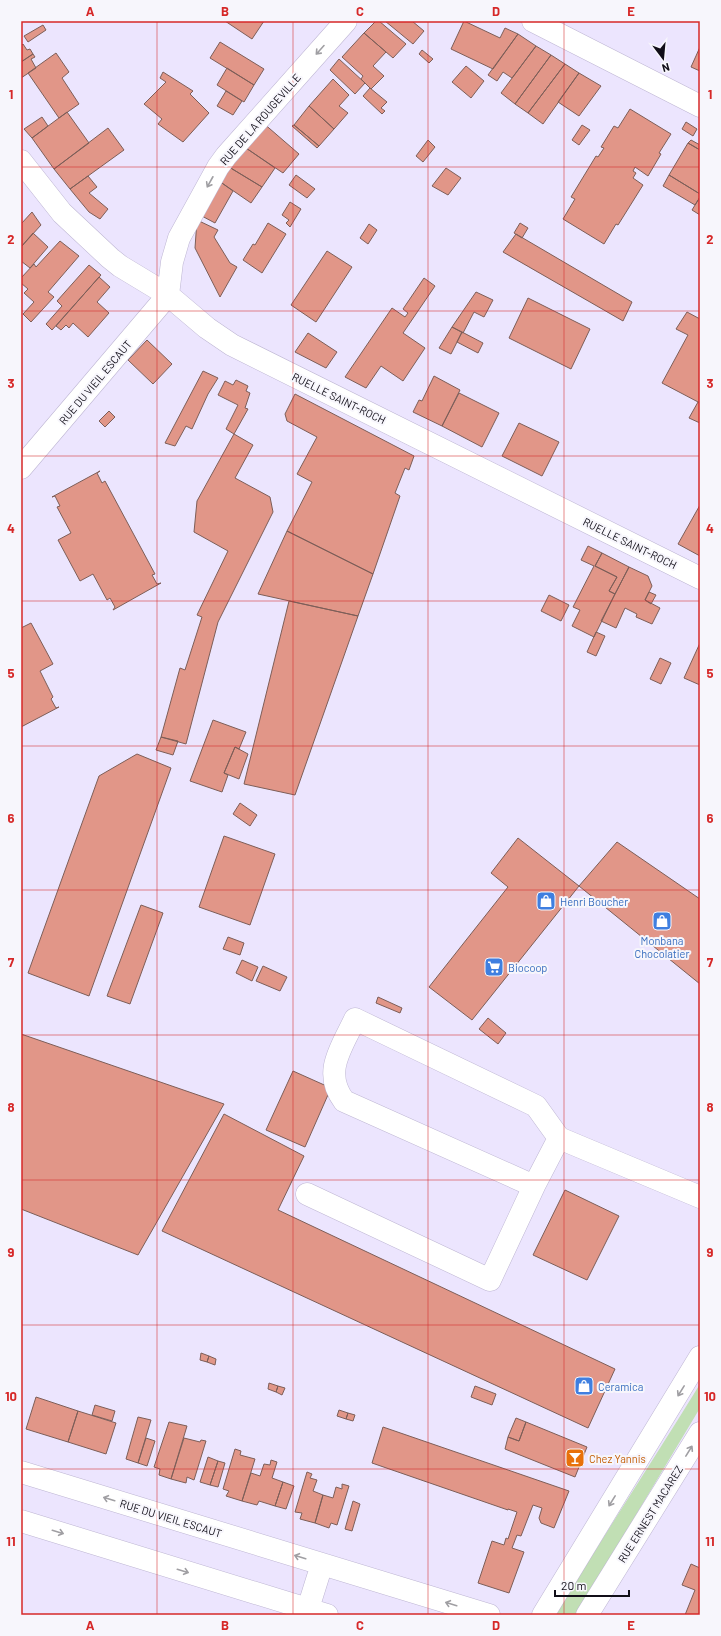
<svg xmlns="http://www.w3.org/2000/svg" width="721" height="1636" viewBox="0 0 721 1636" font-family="Barlow,sans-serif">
<rect width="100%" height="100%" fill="#ece5fe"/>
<path fill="#c1dfb4" d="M700,1384v24l-124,207h-20c46,-78 97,-154 144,-231z"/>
<path fill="#e19688" stroke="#7d5e58" d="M225,21h39l-12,18z
M376,21h3l27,23 -13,14 -29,-25z
M385,21h27l12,10 -11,13z
M464,21l36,17 5,-10 13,6 -25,35 -42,-20z
M43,25l3,5 -18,12 -4,-6z
M364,33l22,19 -13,14 11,10 -13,13 -10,-10 2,-3 -21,-19z
M518,34l18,12 -24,32 -9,-6 -6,9 -9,-6z
M220,42l44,27 -10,16 -44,-27z
M23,44l4,6 3,-1 3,5 -12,8v-16z
M536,46l15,9 -36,49 -14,-11z
M700,47v24l-9,-4z
M422,50l11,9 -4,4 -10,-9z
M56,53l13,19 -7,6 17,26 -20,14 -31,-45z
M33,54l2,3 -4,2 5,9 -15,10v-16z
M551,55l14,9 -37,49 -13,-9z
M339,59l26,24 -10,11 -25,-24z
M565,64l14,9 -36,51 -15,-11z
M466,66l18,15 -13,17 -19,-16z
M227,68l27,17 -10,17 -27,-17z
M163,72l30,19 -3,3 19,19 -26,29 -25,-18 4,-5 -18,-15 22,-22 -6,-4z
M579,73l22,13 -22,30 -21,-14z
M333,79l16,16 -10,11 9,7 -14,16 -25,-23z
M370,88l17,14 -6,6 4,3 -3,3 -19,-18z
M226,91l16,10 -9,14 -16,-9z
M309,106l25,23 -15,17 -25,-21z
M630,109l41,25 -12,19 2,1 -13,22 -13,-9 -2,4 3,2 -3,5 10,7 -25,40 -2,-1 -12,20 -41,-25 12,-20 -4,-2 25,-41 2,1 6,-9 -3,-1 13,-21 4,2z
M67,112l22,31 -35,26 -22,-31z
M42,117l6,9 -16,12 -8,-9z
M262,122l37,32 -16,19 -40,-27z
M686,122l11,7 -4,7 -11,-7z
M294,125l25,21 -2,2 -25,-22z
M582,125l8,5 -11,15 -7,-5z
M108,128l16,22 -54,39 -16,-20z
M428,140l7,7 -12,15 -7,-6z
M691,140l9,5v5l-12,-7z
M688,143l12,7v44l-31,-19z
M243,146l32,22 -13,19 -33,-20z
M229,167l33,20 -11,16 -32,-22z
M446,168l15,10 -13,17 -16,-9z
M296,175l19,14 -8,9 -18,-13z
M669,175l31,19v3l-5,8 -32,-19z
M88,176l9,11 -8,6 19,16 -8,10 -11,-7 -19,-23z
M219,181l14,10 -18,32 -15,-8z
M700,197v18l-8,-5z
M290,202l11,7 -11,18 -4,-4 3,-3 -7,-5z
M32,212l9,13 -20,22v-23z
M197,220l21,10 -4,7 16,26 7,4 -17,30 -25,-49z
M268,223l18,11 -24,39 -19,-13 10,-16 2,1z
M520,223l8,5 -6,10 -8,-5z
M369,224l8,6 -9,14 -8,-6z
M33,233l15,14 -18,21 -9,-7v-14z
M516,234l116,68 -9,19 -120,-69z
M60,241l19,15 -31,36 6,5 -23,25 -8,-8 11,-12 -10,-9 4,-4 -7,-6v-5l13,-14 2,3z
M327,251l25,16 -36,55 -25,-17z
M89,265l12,10 -49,55 -6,-6 16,-18 -5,-5z
M99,277l11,10 -13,15 12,11 -21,24 -15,-14 -4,5 -3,-3 -5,5 -5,-4z
M424,278l11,8 -32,47 22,15 -22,33 -22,-15 -15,22 -21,-11 47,-69 13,9 3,-4 -5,-4z
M476,292l17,8 -9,17 -10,-5 -11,21 -11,-6z
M528,298l62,31 -19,40 -62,-31z
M687,312l13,7v84l-38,-20 26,-48 -12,-6z
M452,327l10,5 -11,22 -12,-6z
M462,332l21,11 -5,10 -21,-11z
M308,333l29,19 -11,16 -31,-16z
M147,340l25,24 -19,20 -25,-24z
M203,371l15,7 -10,16 -16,35 -6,-3 -11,20 -10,-3z
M434,376l26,14 -18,36 -29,-14 6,-12 3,1z
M236,380l12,6 -2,5 4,2 -5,15 3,1 -14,25 -8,-5 12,-24 -20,-10 7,-14 8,4z
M459,393l40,20 -17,34 -40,-21z
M295,394l119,62 -5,14 -4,-2 -10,25 5,3 -27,78 -86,-43 25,-49 -15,-8 20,-37 -30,-16 -2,-7z
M698,402l2,1v20l-11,-5z
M109,411l6,6 -10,10 -6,-6z
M519,423l40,19 -17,34 -40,-20z
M234,434l19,11 -18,33 35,19 3,15 -55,110 -32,122 -25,-7 19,-69 5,2 17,-53 -5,-2 31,-64 -34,-19 3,-31z
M100,471l-3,2 5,10 3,-2 50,93 -3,1 5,9 4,-1 -48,27 2,-3 -5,-9 -3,2 -14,-26 -13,7 -22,-41 13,-7 -14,-26 3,-1 -5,-10 -3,1z
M700,505v51l-22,-12z
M287,531l86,43 -15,42 -100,-22z
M588,546l14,7 -7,13 22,11 -8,14 6,3 -21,43 -22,-11 8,-16 -7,-3 21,-41 -13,-6z
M602,553l27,14 -14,27 -6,-3 8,-14 -22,-11z
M629,567l19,9 4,10 -7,14 15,8 -8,16 -16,-7 1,-3 -12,-6 -9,20 -15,-7z
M649,592l7,3 -5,9 -6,-4z
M549,595l20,10 -8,16 -20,-10z
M289,601l69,15 -63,179 -51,-11z
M31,623l22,41 -13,7 13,26 -2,2 5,9 3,-1 -38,20v-99z
M596,632l9,4 -9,20 -9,-4z
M700,643v42l-16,-7z
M660,658l11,5 -10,21 -11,-5z
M213,720l33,12 -7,17 -4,-2 -11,26 4,2 -6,17 -32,-11z
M161,737l17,4 -5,14 -17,-5z
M235,747l13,7 -9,25 -15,-6z
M137,754l34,14 -82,228 -61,-23 71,-197z
M240,803l17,12 -7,11 -17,-12z
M224,836l51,18 -25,71 -51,-18z
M518,838l61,48 -107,134 -43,-33 79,-100 -17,-14z
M617,842l83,57v85l-121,-98z
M141,905l22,8 -33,91 -23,-8z
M228,937l16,6 -4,12 -17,-6z
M242,960l16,7 -6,14 -16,-8z
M263,966l24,11 -7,14 -24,-10z
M378,997l24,11 -2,5 -24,-10z
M488,1018l18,15 -8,11 -19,-15z
M21,1034l203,70 -86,151 -117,-46z
M293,1071l38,17 -26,59 -39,-17z
M224,1114l80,42 -26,54 337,159 -27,59 -426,-197z
M565,1190l54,26 -32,64 -54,-25z
M201,1353l8,3 -2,6 -7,-2z
M209,1356l7,3 -1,6 -8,-3z
M269,1383l9,3 -2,6 -8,-3z
M278,1386l7,2 -3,7 -6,-3z
M475,1386l21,8 -4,11 -21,-8z
M36,1397l42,14 -10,31 -42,-13z
M95,1405l20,6 -3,10 -20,-6z
M339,1410l9,3 -2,6 -9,-3z
M78,1411l38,12 -10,31 -38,-12z
M348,1413l7,2 -2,6 -7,-2z
M138,1417l13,3 -13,43 -12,-4z
M516,1418l10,4 -7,19 -11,-4z
M169,1422l18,4 -16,53 -12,-4 1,-6 -6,-2z
M526,1422l61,25 -12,30 -70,-28 3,-12 11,4z
M383,1427l186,64 -15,37 -13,-5 -2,-5 3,-10 -9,-3 -12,31 -4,-1 -5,13 12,4 -15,41 -31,-10 14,-42 12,4 2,-7 2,1 9,-27 -9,-3v1l-136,-47z
M146,1438l9,3 -8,25 -9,-3z
M184,1438l16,4 1,-2 5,1 -12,39 -7,-3 -1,6 -15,-4z
M235,1449l6,2 -1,4 15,4 -13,42 -16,-5 3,-5 -6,-2z
M208,1457l10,4 -8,24 -10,-3z
M271,1460l6,2 -5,16 11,4 -8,24 -16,-5 -2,4 -15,-4 9,-28 9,3 4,-12 6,1z
M218,1461l7,2 -7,24 -8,-2z
M307,1472l5,2 -2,4 7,2 -4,11 10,4 -8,28 -15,-4 2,-6 -7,-1z
M283,1482l11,4 -8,23 -11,-3z
M342,1484l7,2 -12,39 -6,-2 -2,5 -14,-5 8,-28 10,3 3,-11 6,2z
M353,1501l7,3 -8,27 -7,-2z
M691,1564l9,4v47h-15l10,-25 -13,-5z"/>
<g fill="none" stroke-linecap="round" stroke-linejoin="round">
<g stroke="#beb6d3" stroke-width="23">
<path id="minor" d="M533,21l167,85
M21,161l41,52 48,45 10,8 48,29 39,33 25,17 468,233
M21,468l147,-173 4,-33 7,-24 39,-71 8,-11 120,-135
M559,1138l-25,48 -190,-85c-22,-29 -2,-54 11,-82l181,87 23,32 141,59
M307,1194l183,86 44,-94
M21,1472l468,143
M21,1521l306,94
M306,1615l16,-51"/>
</g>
<g stroke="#beb6d3" stroke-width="23">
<path id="major" d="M543,1615l157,-258
M587,1615l113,-182"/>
</g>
<use href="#minor" stroke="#fff" stroke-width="22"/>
<use href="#major" stroke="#fff" stroke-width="22"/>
</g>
<defs><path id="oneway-shaft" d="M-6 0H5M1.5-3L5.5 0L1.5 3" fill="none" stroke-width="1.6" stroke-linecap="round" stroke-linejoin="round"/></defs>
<g stroke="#a09fa3">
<use href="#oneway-shaft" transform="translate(320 50) rotate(132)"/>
<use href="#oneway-shaft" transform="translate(210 182) rotate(119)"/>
<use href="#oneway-shaft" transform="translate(681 1391) rotate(122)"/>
<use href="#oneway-shaft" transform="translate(689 1451) rotate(-58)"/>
<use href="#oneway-shaft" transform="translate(109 1499) rotate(-163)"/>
<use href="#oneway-shaft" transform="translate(612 1501) rotate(122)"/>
<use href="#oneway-shaft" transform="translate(58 1532) rotate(17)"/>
<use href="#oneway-shaft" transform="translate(300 1557) rotate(-163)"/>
<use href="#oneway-shaft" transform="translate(183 1571) rotate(17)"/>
<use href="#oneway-shaft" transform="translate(451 1604) rotate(-163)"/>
</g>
<path fill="none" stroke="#d62828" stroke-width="1" stroke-opacity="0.55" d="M157,21v1594M293,21v1594M428,21v1594M564,21v1594M21,167h679M21,311h679M21,456h679M21,601h679M21,746h679M21,890h679M21,1035h679M21,1180h679M21,1325h679M21,1469h679"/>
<defs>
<g id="shop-square" transform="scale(1)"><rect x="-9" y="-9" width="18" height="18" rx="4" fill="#3f7fe0" stroke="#f7f6fc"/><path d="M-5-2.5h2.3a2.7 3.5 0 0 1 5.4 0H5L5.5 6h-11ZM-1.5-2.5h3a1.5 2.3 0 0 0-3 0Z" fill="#fff"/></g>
<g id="supermarket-square" transform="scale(1)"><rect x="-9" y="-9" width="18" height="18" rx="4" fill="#3f7fe0" stroke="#f7f6fc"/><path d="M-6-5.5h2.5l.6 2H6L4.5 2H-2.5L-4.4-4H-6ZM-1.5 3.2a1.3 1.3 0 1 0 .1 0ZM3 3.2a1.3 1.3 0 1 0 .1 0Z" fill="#fff"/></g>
<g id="bar-square" transform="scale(1)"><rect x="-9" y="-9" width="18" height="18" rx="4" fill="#e8710a" stroke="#f7f6fc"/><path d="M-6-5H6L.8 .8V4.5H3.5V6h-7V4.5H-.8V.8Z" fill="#fff"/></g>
</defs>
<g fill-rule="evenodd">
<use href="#shop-square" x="546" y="901"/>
<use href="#shop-square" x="662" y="921"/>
<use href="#supermarket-square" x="494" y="967"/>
<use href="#shop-square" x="584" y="1386"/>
<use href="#bar-square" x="575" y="1458"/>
</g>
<g text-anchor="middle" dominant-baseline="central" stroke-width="4" stroke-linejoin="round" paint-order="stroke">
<g font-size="11" fill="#110e18" stroke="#f7f6fc">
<text transform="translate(260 119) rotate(-49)">RUE DE LA ROUGEVILLE</text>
<text transform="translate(95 382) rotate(-50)">RUE DU VIEIL ESCAUT</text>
<text transform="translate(339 398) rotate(26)">RUELLE SAINT-ROCH</text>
<text transform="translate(630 543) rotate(26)">RUELLE SAINT-ROCH</text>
<text transform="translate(650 1514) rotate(-58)">RUE ERNEST MACAREZ</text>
<text transform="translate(171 1518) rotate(17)">RUE DU VIEIL ESCAUT</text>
</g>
<g font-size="11" fill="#366cbe" stroke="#f7f6fc" text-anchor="start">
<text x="560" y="901">Henri Boucher</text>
<text x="662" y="940" text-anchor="middle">Monbana<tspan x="662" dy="13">Chocolatier</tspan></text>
<text x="508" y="967">Biocoop</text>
<text x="598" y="1386">Ceramica</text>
</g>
<g font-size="11" fill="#c56008" stroke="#f7f6fc" text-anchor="start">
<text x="589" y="1458">Chez Yannis</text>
</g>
</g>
<rect width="721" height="1636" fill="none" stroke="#f7f6fc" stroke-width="44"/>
<g transform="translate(663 58) rotate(164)" stroke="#f7f6fc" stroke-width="3" paint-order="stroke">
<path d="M0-3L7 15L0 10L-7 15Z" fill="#110e18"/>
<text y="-6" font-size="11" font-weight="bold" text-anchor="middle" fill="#110e18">N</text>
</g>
<path d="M555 1590v6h74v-6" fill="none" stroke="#110e18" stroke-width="2"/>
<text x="561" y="1590" font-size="12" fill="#110e18" stroke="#f7f6fc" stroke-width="3" paint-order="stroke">20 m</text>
<rect x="22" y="22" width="677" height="1592" fill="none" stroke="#d62828" stroke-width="1.5"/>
<g font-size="13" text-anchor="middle" font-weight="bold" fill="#d62828">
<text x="90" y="16">A</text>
<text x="225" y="16">B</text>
<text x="360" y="16">C</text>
<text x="496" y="16">D</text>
<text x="631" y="16">E</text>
<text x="11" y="99">1</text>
<text x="710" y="99">1</text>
<text x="11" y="244">2</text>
<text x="710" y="244">2</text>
<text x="11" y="388">3</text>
<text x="710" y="388">3</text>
<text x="11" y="533">4</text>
<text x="710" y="533">4</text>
<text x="11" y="678">5</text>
<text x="710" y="678">5</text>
<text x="11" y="823">6</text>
<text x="710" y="823">6</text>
<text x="11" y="967">7</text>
<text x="710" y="967">7</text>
<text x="11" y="1112">8</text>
<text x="710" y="1112">8</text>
<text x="11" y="1257">9</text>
<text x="710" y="1257">9</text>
<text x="11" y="1401">10</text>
<text x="710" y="1401">10</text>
<text x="11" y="1546">11</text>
<text x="710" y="1546">11</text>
<text x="90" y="1630">A</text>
<text x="225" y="1630">B</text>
<text x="360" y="1630">C</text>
<text x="496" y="1630">D</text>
<text x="631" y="1630">E</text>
</g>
</svg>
